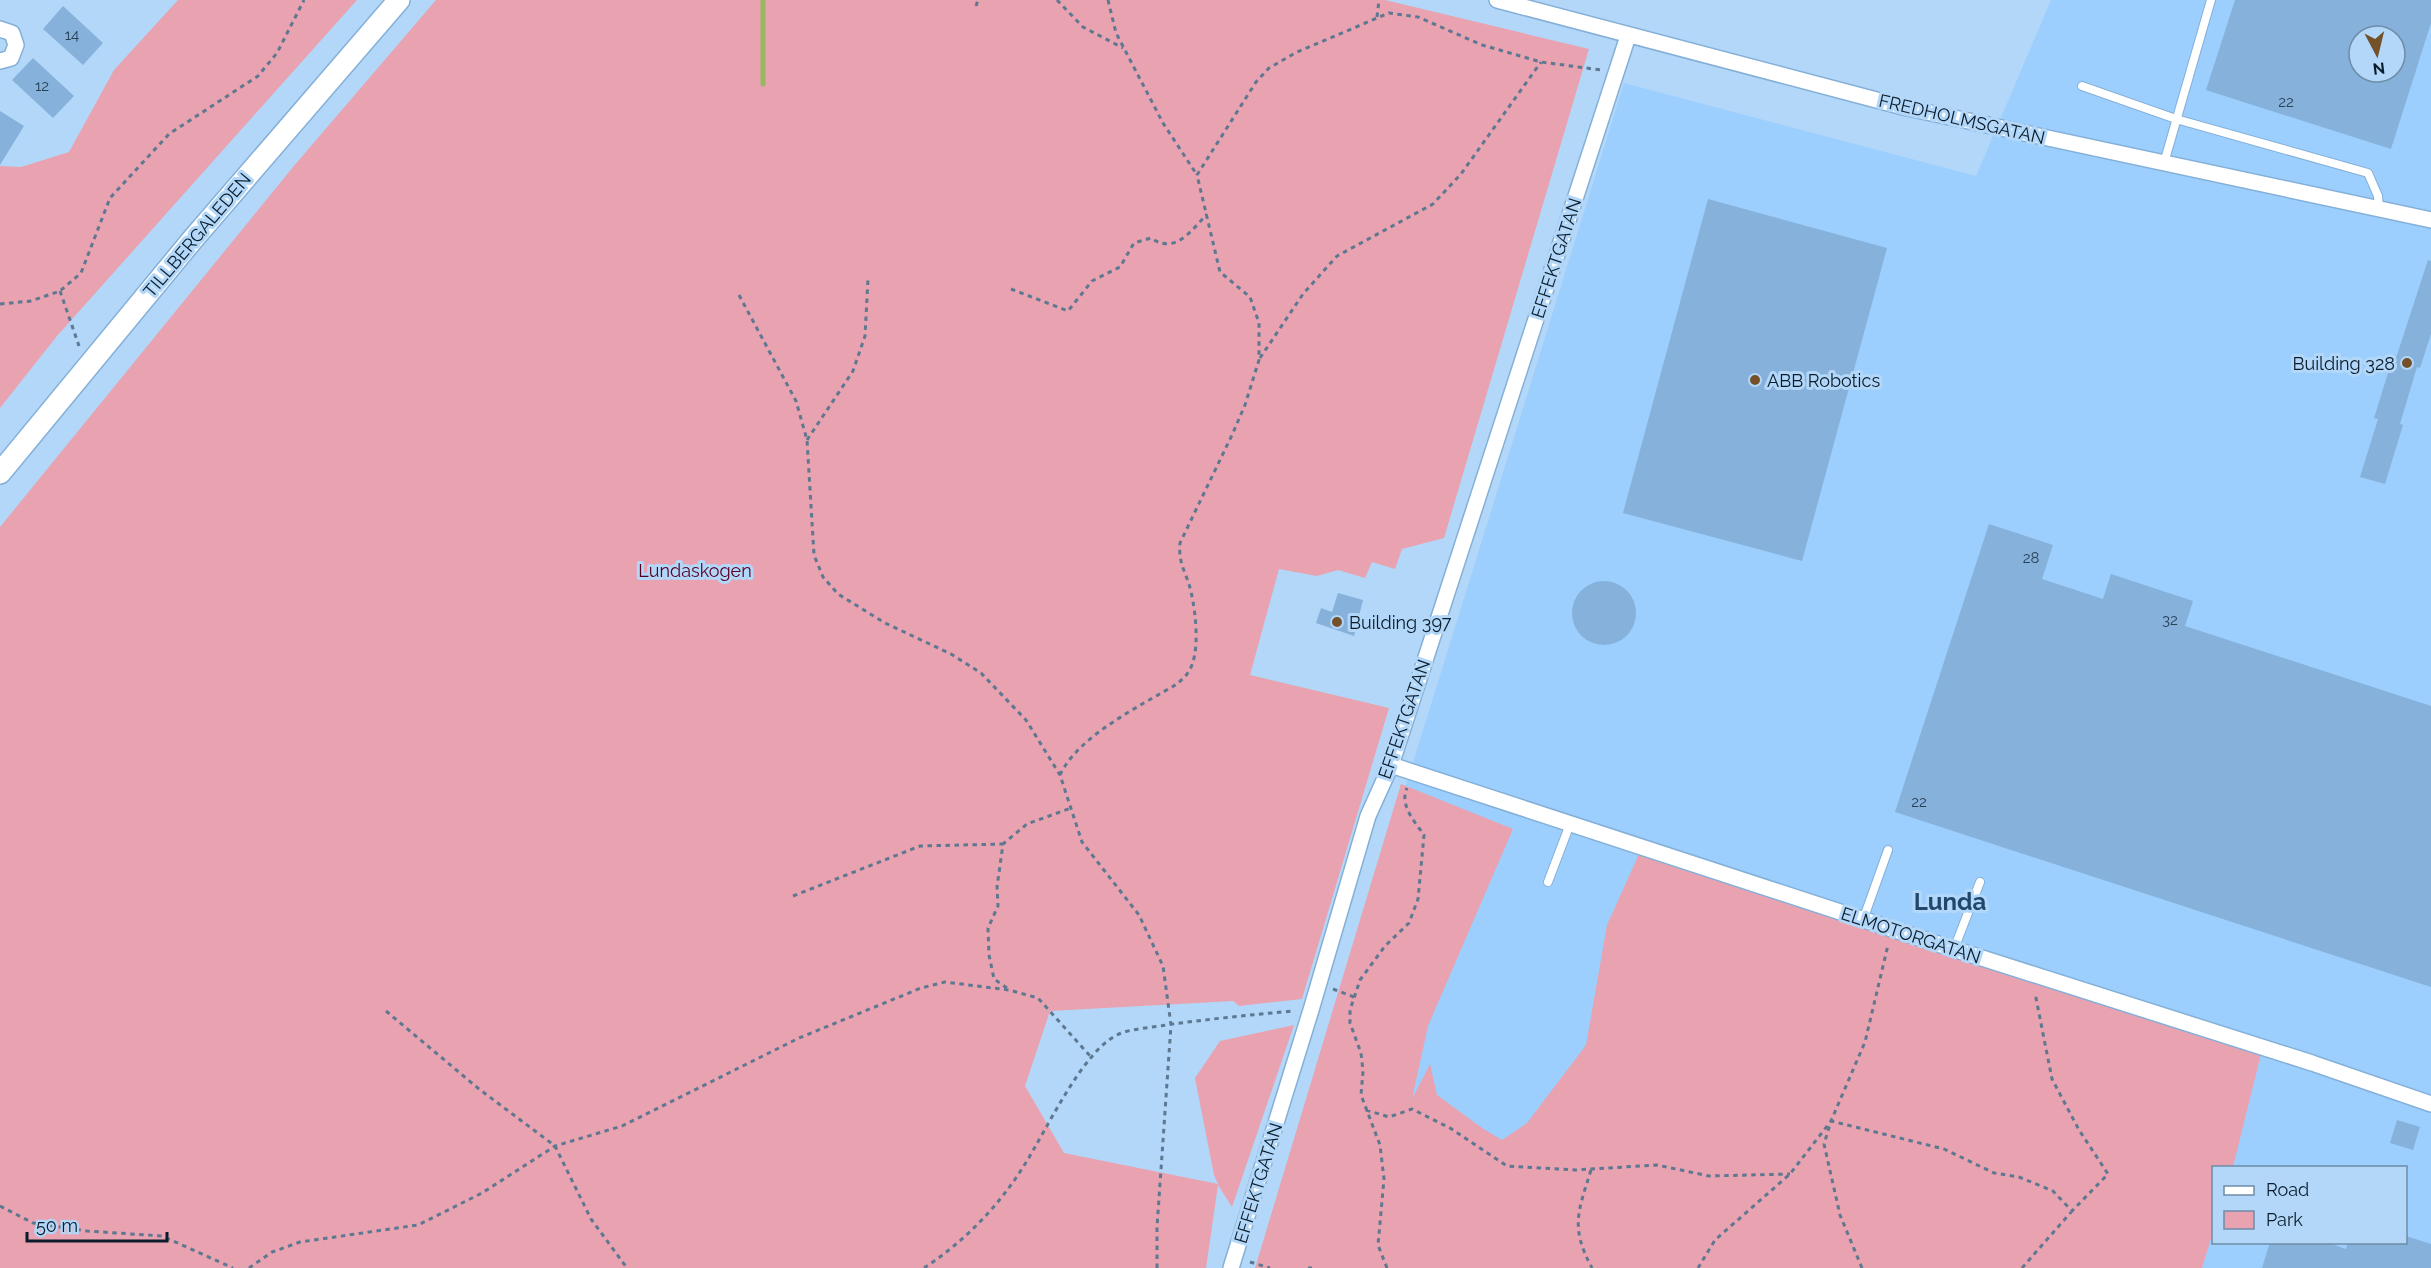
<svg xmlns="http://www.w3.org/2000/svg" width="2431" height="1268" viewBox="0 0 2431 1268" font-family="Raleway,sans-serif">
<rect width="100%" height="100%" fill="#b3d7f8"/>
<path fill="#9ccffe" fill-rule="evenodd" d="M2051,0h380v1268h-1175l368,-1185 352,93zM2359,36h36v36h-36zM2214,1168h192v74h-192z"/>
<path fill="#e9a2b0" d="M178,0h179l-300,336 -57,72v-242l21,1 48,-15 45,-82z
M436,0h949l204,49 -145,489 -42,11 -7,20 -23,-7 -7,16 -27,-8 -21,6 -38,-7 -29,106 139,33 -87,291 -63,7 -6,-5 -183,10 -25,75 39,67 154,31 -4,-9 -19,-97 25,-37 74,-16 -62,182 -14,-22 -12,83h-1206v-741l293,-360z
M1401,784l112,45 -85,197 -16,73 18,-35 7,31 45,33 20,12 25,-17 59,-78 21,-120 32,-71 622,200 -28,113 -19,1 -1,64 -11,36h-947z"/>
<g fill="none" stroke-linecap="round" stroke-linejoin="round">
<path stroke="#96b861" stroke-width="5" d="M763,0v84"/>
</g>
<path fill="#85b1da" fill-rule="evenodd" d="M2235,0h196v23l-40,126 -185,-59zM2359,36h36v36h-36z
M63,6l40,37 -20,22 -40,-36z
M33,58l41,38 -21,22 -41,-38z
M0,111l24,15 -24,39z
M1708,199l179,49 -85,313 -179,-48z
M2428,260l3,1v73l-11,34 -3,-1 -17,57 3,1 -18,59 -25,-7 18,-58 -4,-1 19,-61 3,1z
M1989,524l64,21 -11,34 61,20 8,-25 82,27 -8,25 246,80v281l-536,-175z
M1572 613a32 32 0 1 1 64 0a32 32 0 1 1-64 0Z
M1338,593l25,7 -9,36 -38,-13 5,-15 11,4z
M2397,1120l23,7 -7,23 -23,-7z
M2406,1236l25,8v24h-169l8,-26h56l20,7 2,-7h58z"/>
<g fill="none" stroke-linecap="round" stroke-linejoin="round">
<g stroke="#84b0d8" stroke-width="10">
<path id="lane" d="M2082,86l94,33 192,54 10,23 1,14
M2164,163l47,-163
M1548,882l22,-58
M1863,920l25,-70
M1954,949l26,-67"/>
</g>
<g stroke="#84b0d8" stroke-width="18">
<path id="street" d="M1497,0l406,107 528,113
M0,29l12,4 4,12 -5,13 -11,3
M1391,765l547,179 374,119 119,41
M1231,1268l80,-258 57,-194 23,-51 237,-729"/>
</g>
<g stroke="#84b0d8" stroke-width="24">
<path id="secondary" d="M0,473l193,-234 206,-239"/>
</g>
<path stroke="#5d7890" stroke-width="3" stroke-dasharray="4.5 4.5" stroke-linecap="butt" d="M1057,0l26,27 40,21
M1108,0l8,33 47,90 34,52
M976,6l2,-6
M1377,17l2,-17
M1011,289l57,22 24,-30 28,-14 14,-24 17,-5c24,17 40,-7 56,-24
M60,291l19,55
M739,295l57,106 11,39 7,115 9,22 15,17 47,29 66,31 30,19 45,47 34,55 22,67 57,73 24,51 8,59 -14,202v41
M0,304l31,-3 29,-10 21,-18 29,-75 59,-64 89,-58 19,-23 27,-53
M1260,358l43,-64 34,-38 96,-52 28,-30 80,-112
M807,440l46,-69 12,-35 3,-57
M1060,775c18,-39 80,-69 117,-91 3,-3 7,-6 10,-10 14,-17 9,-61 4,-82 -4,-19 -13,-27 -11,-49l52,-108 13,-30 14,-45v-37l-9,-26 -30,-25 -23,-97 59,-93 13,-14 28,-16 92,-39 29,4 64,28 59,17 60,8
M793,896l127,-50 83,-2
M1007,988l-13,-9 -5,-24 -1,-27 10,-22 -1,-19 6,-43 24,-20 44,-16
M1333,989l21,8
M386,1011l93,78 76,57 36,73 36,49
M1366,1110l23,7 23,-8 38,19 57,38 68,4 82,-5 52,11 81,-2
M1591,1170c-13,42 -21,57 1,98
M0,1206l33,17 54,8 75,5 71,32
M1250,1262l20,6
M249,1268l23,-16 28,-10 118,-17 64,-32 73,-47 67,-20 177,-88 122,-50 24,-6 64,8 29,8 53,59
M924,1268c41,-27 75,-62 101,-104 21,-33 57,-112 92,-129 14,-7 34,-7 49,-10 42,-6 84,-10 127,-14
M1308,1268h4
M1387,1268l-9,-23 6,-66 -4,-34 -19,-50 2,-24 -2,-18 -11,-30v-13l10,-30 25,-34 24,-23 9,-24 6,-64c-9,-13 -25,-30 -17,-47
M1698,1268l17,-28 75,-66 41,-53 34,-79 23,-97
M1862,1268l-22,-53 -16,-71 7,-23 113,28 50,24 25,4 34,14 19,20 36,-37 -29,-44 -27,-51 -17,-86
M2022,1268l50,-57"/>
<use href="#lane" stroke="#fff" stroke-width="8"/>
<use href="#street" stroke="#fff" stroke-width="15"/>
<use href="#secondary" stroke="#fff" stroke-width="21"/>
</g>
<g fill="#75512a" stroke="#b3d7f8" stroke-width="2">
<circle cx="2407" cy="363" r="6"/>
<circle cx="1755" cy="380" r="6"/>
<circle cx="1337" cy="622" r="6"/>
</g>
<g text-anchor="middle" dominant-baseline="central" stroke-width="6" stroke-linejoin="round" paint-order="stroke">
<g font-size="15" fill="#294157">
<text x="72" y="35">14</text>
<text x="42" y="86">12</text>
<text x="2286" y="102">22</text>
<text x="2031" y="558">28</text>
<text x="2170" y="620">32</text>
<text x="1919" y="802">22</text>
</g>
<g font-size="18" fill="#0a1c2b" stroke="#b3d7f8">
<text transform="translate(1962 119) rotate(13)">FREDHOLMSGATAN</text>
<text transform="translate(197 235) rotate(-50)">TILLBERGALEDEN</text>
<text transform="translate(1556 258) rotate(-72)">EFFEKTGATAN</text>
<text transform="translate(1404 719) rotate(-71)">EFFEKTGATAN</text>
<text transform="translate(1911 935) rotate(18)">ELMOTORGATAN</text>
<text transform="translate(1258 1183) rotate(-73)">EFFEKTGATAN</text>
</g>
<g font-size="18" fill="#0a1c2b" stroke="#b3d7f8" text-anchor="start">
<text x="2395" y="363" text-anchor="end">Building 328</text>
<text x="1767" y="380">ABB Robotics</text>
<text x="1349" y="622">Building 397</text>
</g>
<g font-size="18" fill="#580022" stroke="#b3d7f8">
<text x="695" y="570">Lundaskogen</text>
</g>
<g font-size="24" font-weight="bold" fill="#1f486b" stroke="#b3d7f8">
<text x="1950" y="901">Lunda</text>
</g>
</g>
<rect x="2212" y="1166" width="195" height="78" fill="#b3d7f8" stroke="#6f8ca6" stroke-width="1.5"/>
<rect x="2224" y="1186" width="30" height="9" fill="#ffffff" stroke="#6f8ca6" stroke-width="1.5"/>
<text x="2266" y="1196" font-size="18" fill="#0a1c2b">Road</text>
<rect x="2224" y="1211" width="30" height="18" fill="#e9a2b0" stroke="#6f8ca6" stroke-width="1.5"/>
<text x="2266" y="1226" font-size="18" fill="#0a1c2b">Park</text>
<g transform="translate(2377 54) rotate(173)"><circle r="28" fill="#b3d7f8" stroke="#6f8ca6" stroke-width="1.5"/>
<path d="M0-4.5L10 22L0 15L-10 22Z" fill="#75512a"/>
<text y="-9" font-size="16" font-weight="bold" text-anchor="middle" fill="#0a1c2b">N</text>
</g>
<path d="M27 1232v9h140v-9" fill="none" stroke="#0a1c2b" stroke-width="3"/>
<text x="36" y="1232" font-size="18" fill="#0a1c2b" stroke="#b3d7f8" stroke-width="4.5" paint-order="stroke">50 m</text>
</svg>
